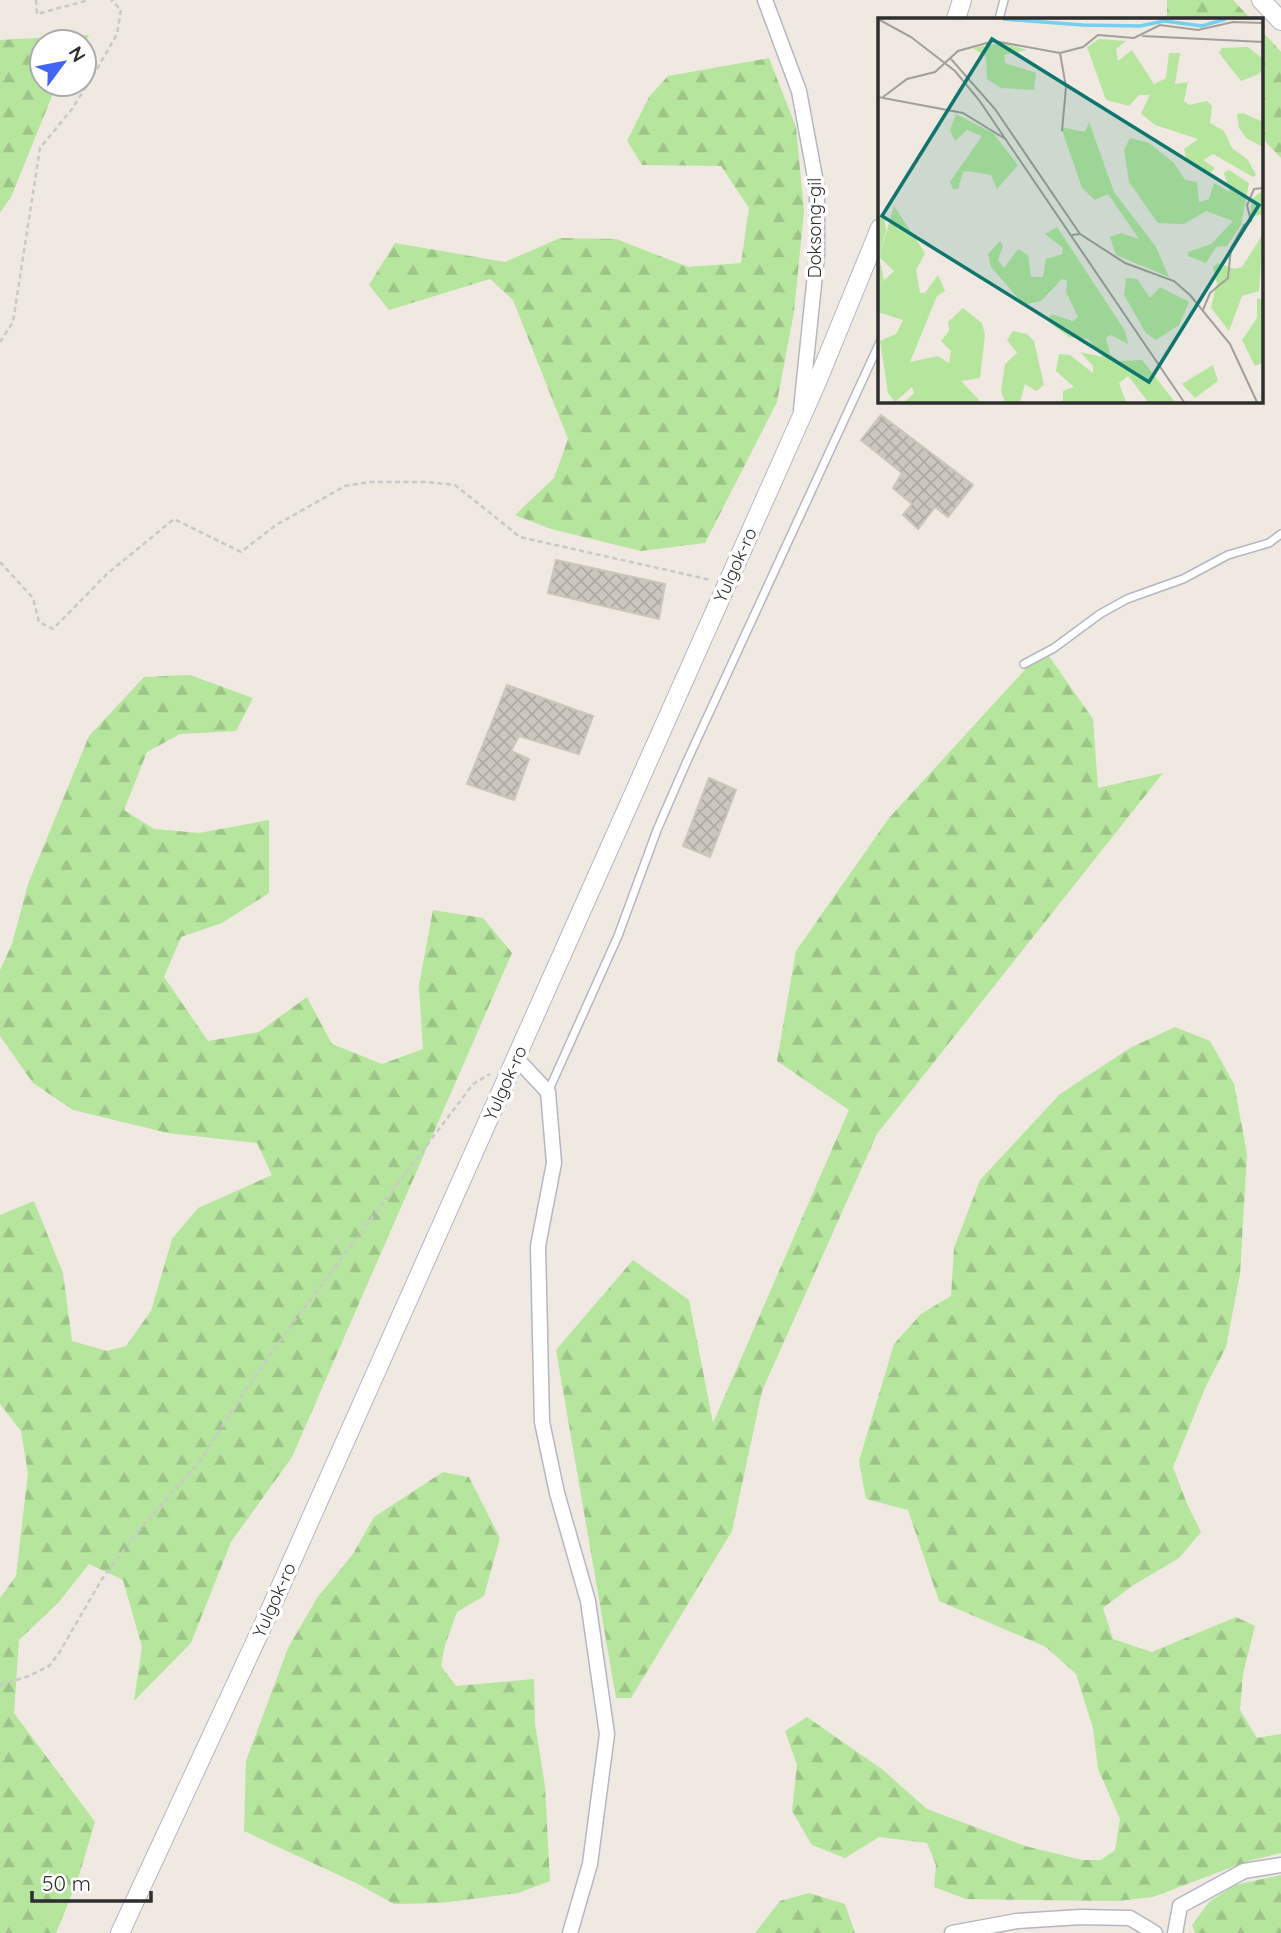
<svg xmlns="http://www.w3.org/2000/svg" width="1281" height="1933" viewBox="0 0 1281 1933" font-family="Quicksand,sans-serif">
<defs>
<pattern id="forest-firs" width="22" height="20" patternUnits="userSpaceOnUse" patternTransform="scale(1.75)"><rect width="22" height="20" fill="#b6e59e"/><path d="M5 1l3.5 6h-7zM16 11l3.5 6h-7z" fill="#9dc588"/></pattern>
<pattern id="building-cross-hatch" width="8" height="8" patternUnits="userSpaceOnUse" patternTransform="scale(1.75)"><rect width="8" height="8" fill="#cbc7bf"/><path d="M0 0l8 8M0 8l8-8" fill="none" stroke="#afaba4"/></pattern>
</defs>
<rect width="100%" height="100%" fill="#efe9e1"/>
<path fill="url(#forest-firs)" d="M1167,0h66l18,19h-84z
M1262,31l19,21v106l-19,-20z
M89,35l-5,8 -42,-1v42h17l-7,12 -41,101 -11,16v-173z
M769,58l27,69 8,84 -10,101 -17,90 -72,141 -64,8 -90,-22 -36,-14 39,-37 14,-39 -55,-139 -23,-21 -101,31 -20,-25 26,-42 110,19 55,-24 56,1 72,28 53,-4 8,-55 -28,-42 -79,-1 -15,-24 22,-44 19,-21z
M1044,649l49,70 5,69 65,-15 -286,361 -115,257 -30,140 -101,167h-15l-60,-348 77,-90 56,40 24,123 136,-313 -72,-49 19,-110 93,-133z
M190,675l63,23 -17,33 -56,3 -33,18 -23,58 30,19 45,4 70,-13v73l-47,30 -41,14 -17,40 44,64 51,-9 48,-35 25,47 50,20 41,-15 -4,-64 14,-75 50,8 29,35 -220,504 -61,85 -40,101 -57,58 8,-54 -19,-67 -34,-16 -31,39 -39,37 -5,73 81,109 -18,60 -21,51h-56v-335l16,-22 12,-103 -7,-42 -21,-27v-189l34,-14 29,72 9,68 35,10 19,-5 25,-35 21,-72 26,-31 74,-33 -15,-32 -89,-10 -95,-23 -40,-27 -33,-47v-66l12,-26 16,-60 61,-148 55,-59z
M1175,1027l35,14 24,43 13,70 -7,120 -14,73 -20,39 -33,81 14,37 14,28 -22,26 -47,28 -29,22 10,31 39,13 84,-35 19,9 -12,48 -3,36 17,28 24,-4v119l-33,8 -95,36 -35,4 -152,-2 -32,-12 2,-22 -9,-22 -48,-6 -34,21 -33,-13 -20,-34 5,-46 -12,-34 22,-14 76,53 44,39 98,37 57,14h19l14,-10 5,-31 -22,-50 -5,-41 -17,-54 -30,-27 -107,-46 -31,-91 -42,-11 -7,-38 35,-117 27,-30 30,-18 3,-48 26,-68 80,-86 70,-46z
M443,1472l26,5 31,61 -16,58 -27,16 -12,33 -4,21 15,20 78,-7 1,45 10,62 5,95 -32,12 -77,10 -47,1 -36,-20 -114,-53 2,-70 42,-113 29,-50 36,-44 21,-37z
M1281,1875v58h-86l-3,-8 17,-23 26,-17z
M809,1893l36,11 10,29h-100l25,-32z"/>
<path fill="url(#building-cross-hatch)" stroke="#cbc5ba" stroke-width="2" d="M881,415l92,70 -25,32 -13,-10 -17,22 -15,-14 9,-11 -19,-16 9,-15 -41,-33z
M556,560l109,24 -6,35 -111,-26z
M507,685l86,31 -14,38 -60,-18 -8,15 18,8 -15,41 -47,-16z
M709,778l27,12 -26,67 -27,-11z"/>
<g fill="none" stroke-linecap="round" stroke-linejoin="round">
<g stroke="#b4b7c1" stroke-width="10">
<path id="service" d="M999,19l5,-19
M1024,664l30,-16 46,-34 27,-15 56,-20 45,-24 41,-12 12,-9
M548,1092l70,-156 39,-106 30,-69 193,-419"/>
</g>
<g stroke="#b4b7c1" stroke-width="17">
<path id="minor" d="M765,0l34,91 18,97v67l-16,155
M516,1058l32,34 6,71 -16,83 4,176 15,71 31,108 19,133 -17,130 -20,69
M952,1933l65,-12 64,-4 49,1 25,15
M1175,1933l5,-27 64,-35 37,-6"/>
</g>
<g stroke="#b4b7c1" stroke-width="20">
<path id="tertiary" d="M1261,0l20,21
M956,19l6,-19
M120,1933l150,-323 547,-1228 63,-154"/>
</g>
<path stroke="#c9c9c9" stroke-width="2.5" stroke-dasharray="5 3.5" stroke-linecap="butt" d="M36,0l1,14 52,-14
M0,342l13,-20 27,-174 32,-39 25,-40 20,-35 4,-24 -10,-10
M0,562l33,36 6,24 14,7 54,-55 67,-55 67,33 35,-27 69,-39 24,-4h58l28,3 65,52 191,43
M0,1685l29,-9 20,-10 10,-13 43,-74 38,-50 61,-69 37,-59 54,-77 181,-240 17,-10"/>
<use href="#service" stroke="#fff" stroke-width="7"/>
<use href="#minor" stroke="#fff" stroke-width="14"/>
<use href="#tertiary" stroke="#fff" stroke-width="18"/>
</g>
<g text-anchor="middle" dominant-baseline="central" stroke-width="7" stroke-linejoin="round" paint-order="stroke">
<g font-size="18" fill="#2e2e2e" stroke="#fff">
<text transform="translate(814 228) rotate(-90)">Doksong-gil</text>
<text transform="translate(735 565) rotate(-66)">Yulgok-ro</text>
<text transform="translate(505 1083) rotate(-66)">Yulgok-ro</text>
<text transform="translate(274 1600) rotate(-66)">Yulgok-ro</text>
</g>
</g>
<g transform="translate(878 18)">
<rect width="385" height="385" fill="#efe9e1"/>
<path d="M0,195l6,3 2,14 -7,27 5,23 -6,6z" fill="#b6e59e"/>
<path d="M221,21l27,2 -10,8 2,12 14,-11 22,34 12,-6 3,-25h11l-5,31 13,-2 -4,19 5,4 18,-4 5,5 -2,17 14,8 8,17 16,12 8,15 -3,2 -40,-23 -10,6 12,8 -5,5 -24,-15 -2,-9 14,-10 -43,-14 -11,-9 -3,-3 9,-18h-11l-10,11 -23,-6 -19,-53zM124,25l25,7 -23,5 1,8 31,10 -2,17 -33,-2 -14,-9 -1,-22 -13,-9zM370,29l15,12v9l-4,6 -18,7 -22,-28 3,-5zM365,95l20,9v25l-17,-9 -7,-10 -2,-14zM78,96l37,19 25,32 -21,24 -6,-14 -23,-4 -5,1 -5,17h-5l-3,-7 32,-46 -15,-6 -12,11 -5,-11zM211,104l25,70 42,55 13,30 -53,-22 -6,-18 11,-4 18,6 -31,-45 -13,6 -13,-12 -21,-61 24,5zM252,120l19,5 25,20 11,17 12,2 2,20 10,-3 5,-16 16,9 -6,-19 5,-3 20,13 -8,42 -14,21 -11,1 -10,16 -18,-7v-4l23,-8 22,-23 -27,-10 -22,13 -26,-1 -29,-41 -5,-32zM385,172v24l-13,3 2,-18zM16,188l31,47 -9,17 4,23h5l13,-18 7,16 -8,5 -27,66 28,-6 11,7 2,-12 -10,-10 8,-10 -1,-9 15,-14 19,15 3,12 -5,43 -19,3 18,19 -2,2h-73l10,-9 -2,-6 -17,15 -7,-9 -8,-52 16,-7 7,-14 -25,-8v-26l16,-15 -15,-14zM179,209l68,104 3,13 -17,-9 -5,3 4,16 9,7 23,-1 33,42h-27l-20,-26 -9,7 7,19h-63v-11l11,-4 -18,-16 3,-17 11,1 23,18v-7l-13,-14 23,5 -15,-18 -19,-2 -20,-15 2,-8 22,7 5,-4 -12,-25 1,-12 -5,-1 -21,22 -17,4 -33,-38 -3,-13 12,-13 3,5 -5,14 6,8 14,-19 10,6 3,22h12l3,-18 16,-5 1,-6 -18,-14zM385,216l-4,57 -17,5 -13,35 -18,-23 6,-25 -4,-16 5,-4 17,6 7,-2zM248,260l11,1 13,19 10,-11 29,15 -10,23 -23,15 -10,-7 -22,-38zM379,280l6,2v63l-8,3 -13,-26 15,-22zM135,313l14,3 7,7 10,44 -8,6 -11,-7 -5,18h-15l-4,-11 4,-27 12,-11 -10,-13zM335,347l5,16 -23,17 -13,-14z" fill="#b6e59e"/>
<path fill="none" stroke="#75cff0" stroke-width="3.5" d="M125,1l80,6 57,1 24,-5 38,5 24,-7"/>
<path fill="none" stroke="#a29e99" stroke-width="2" d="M0,1l33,18 44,34 24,29 205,302M264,18l121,6M182,35l6,34 -4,44M73,41l44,50 85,125M0,79l85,16 44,27M5,79l24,-18 28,-7 23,-21 36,-10 66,12 23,-6 15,-12 36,3 26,-13 38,5 35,-8 30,1M194,217l8,-1 45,29 49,18 16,14 40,49 27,58M325,292l7,-17 18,-15 3,-30 13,-23 7,-4 -4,-16 7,-16 9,-1"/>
<path fill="#0f766e" fill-opacity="0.15" stroke="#0f766e" stroke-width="3.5" d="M114,21l267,166 -110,177 -267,-166z"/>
<rect width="385" height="385" fill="none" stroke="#2e2e2e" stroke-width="3.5"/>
</g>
<g transform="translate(63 63) rotate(58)"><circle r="33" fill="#ffffff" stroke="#ababab" stroke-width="2"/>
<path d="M0-5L12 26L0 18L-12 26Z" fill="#4264fb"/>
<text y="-10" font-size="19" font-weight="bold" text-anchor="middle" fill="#2e2e2e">N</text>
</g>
<path d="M32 1891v10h119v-10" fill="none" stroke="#2e2e2e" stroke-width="3.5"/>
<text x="42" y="1891" font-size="21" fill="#2e2e2e" stroke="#ffffff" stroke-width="5" paint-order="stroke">50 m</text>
</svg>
